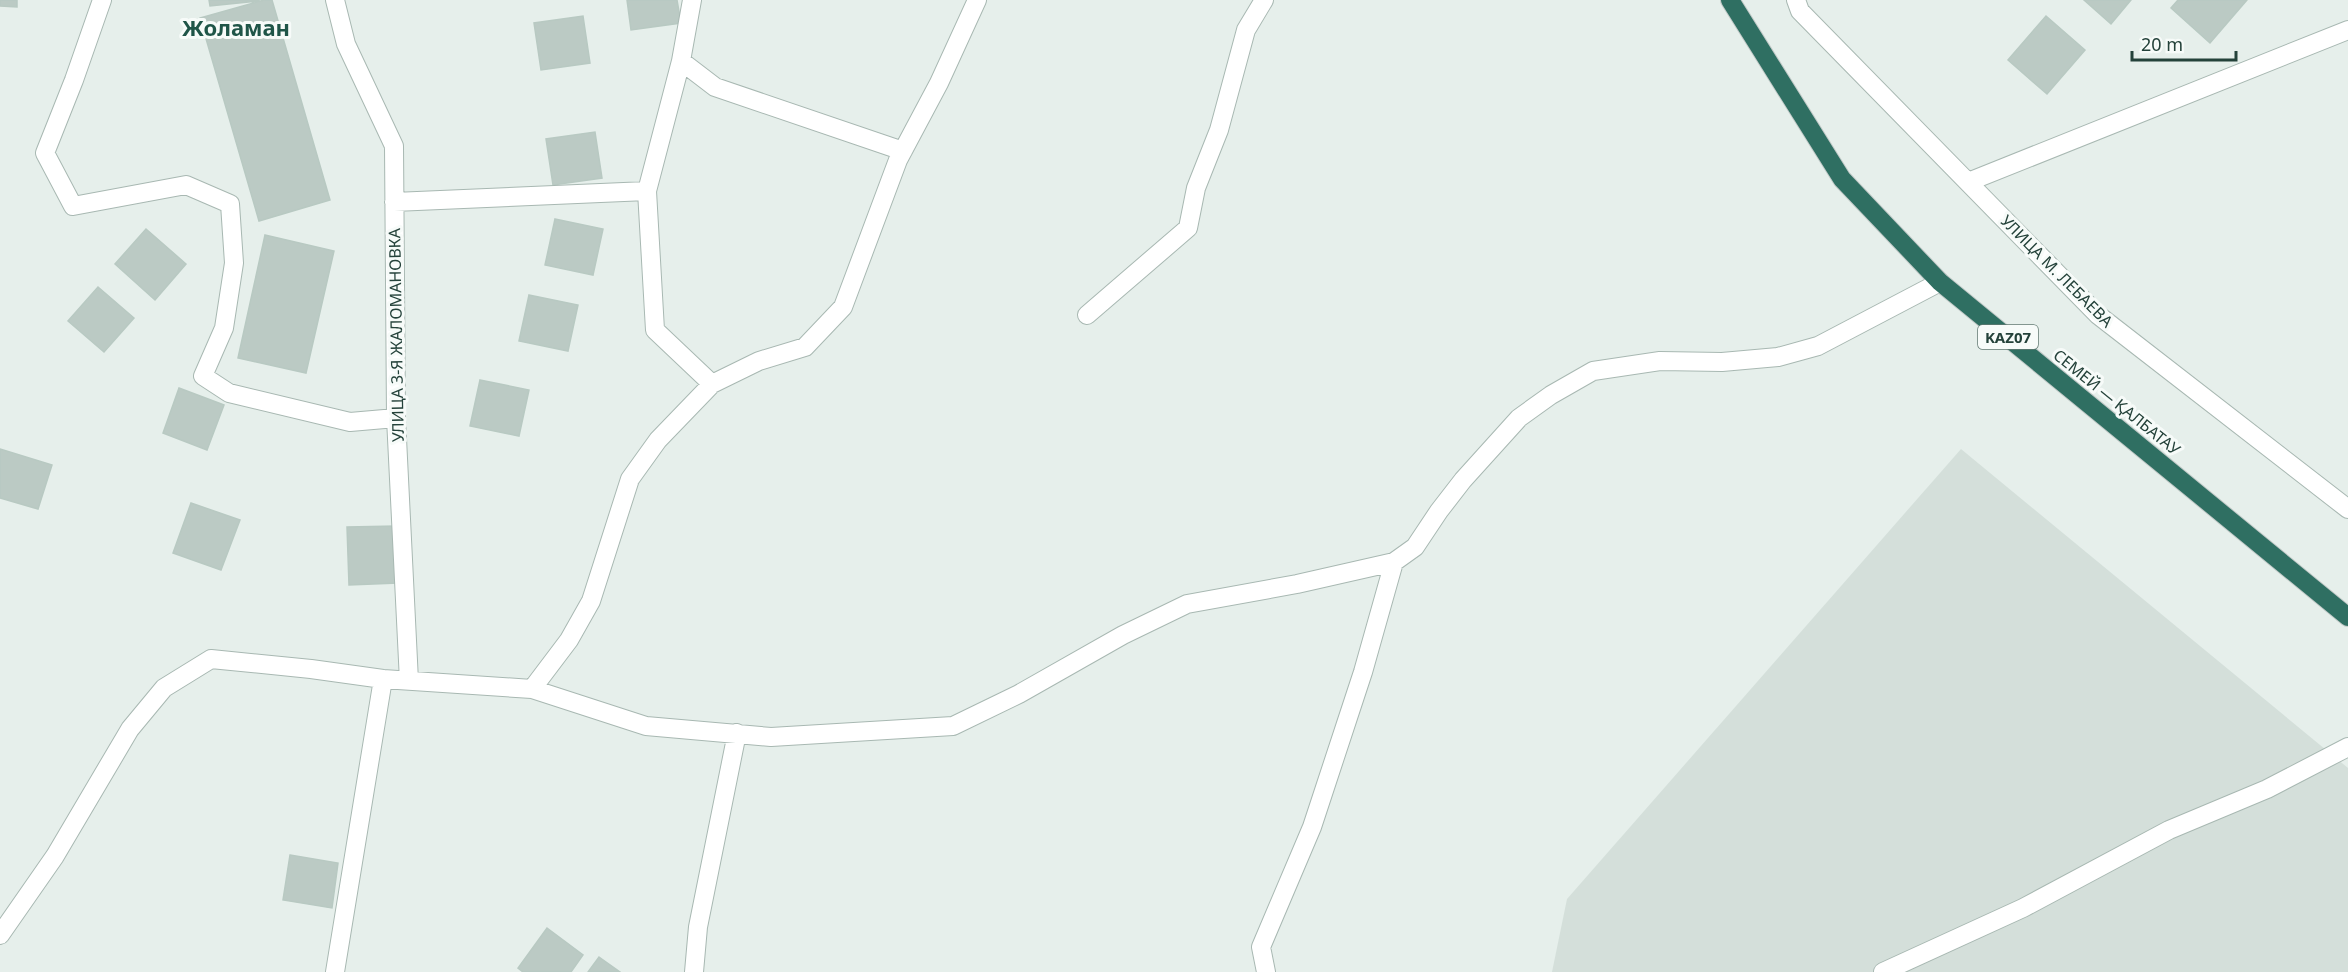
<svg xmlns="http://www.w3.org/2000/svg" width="2348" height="972" viewBox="0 0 2348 972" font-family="'Noto Sans',sans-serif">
<rect width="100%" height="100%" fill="#e6efeb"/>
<path fill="#d4dfda" d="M1961,449l387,319v204h-796l15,-73z"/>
<path fill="#bbcac4" stroke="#b8c9c2" stroke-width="1.5" d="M0,0h17v7l-17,-1z
M209,0h50v1l-49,5z
M264,0h8l58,200 -71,21 -59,-203z
M627,0h50l4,23 -50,7z
M2084,0h47l-20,24z
M2178,0h69l-37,43 -39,-35z
M583,16l7,47 -49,7 -7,-47z
M2046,16l39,34 -38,44 -39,-34z
M595,132l7,46 -49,7 -7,-46z
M555,219l48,10 -10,46 -48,-10z
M146,229l40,35 -31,36 -40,-36z
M265,235l69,16 -28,122 -68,-15z
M98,287l36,31 -30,34 -36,-31z
M529,295l49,10 -10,46 -49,-10z
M480,380l49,10 -10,46 -49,-10z
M179,388l45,17 -17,45 -44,-17z
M0,449l52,16 -14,44 -38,-11z
M191,503l49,17 -19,50 -48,-17z
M396,526l2,57 -49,2 -2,-58z
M290,855l48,8 -6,45 -49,-8z
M547,928l36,27 -12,17h-48l-5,-4z
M599,957l21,15h-32z"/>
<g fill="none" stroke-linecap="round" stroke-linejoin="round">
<g stroke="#a8b8b2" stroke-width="20">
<path id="minor" d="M102,0l-28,80 -29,73 28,53 113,-21 44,19 4,59 -10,65 -21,48 26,17 121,29 46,-4
M335,0l11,44 48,102 2,272 13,263
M692,0l-11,61 34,26 188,64
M1796,0l4,11 298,304 250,194
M681,61l-34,130 8,139 57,54
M1968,182l380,-152
M394,202l253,-11
M1087,315l101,-87 8,-40 23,-58 27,-100 18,-30
M532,689l114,37 125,11 182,-11 66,-32 104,-59 64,-31 110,-20 97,-22 21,-15 24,-36 24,-31 56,-62 32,-23 42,-24 67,-10 62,1 56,-5 40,-11 122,-64
M0,935l55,-79 75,-127 34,-41 47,-29 100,10 72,10 149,10 37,-49 22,-39 39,-122 28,-39 54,-56 47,-23 46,-14 38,-40 55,-147 41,-77 38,-83
M335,972l48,-293
M694,972l4,-45 39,-194
M1266,972l-5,-25 51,-120 51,-155 31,-110
M1883,972l140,-64 146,-78 98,-41 81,-42"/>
</g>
<g stroke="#c2cac8" stroke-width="20">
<path id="highway" d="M1730,0l112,179 98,103 408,335"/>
</g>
<use href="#minor" stroke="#fff" stroke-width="18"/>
<use href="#highway" stroke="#2f6f62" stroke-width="18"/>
</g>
<g text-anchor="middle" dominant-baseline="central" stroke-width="6" stroke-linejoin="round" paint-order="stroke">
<rect fill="#f7fbf9" stroke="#637a73" stroke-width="1.5" x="1978" y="325" width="60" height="24" rx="4.5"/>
<g font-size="15" font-weight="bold" fill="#24423a">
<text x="2008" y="337">KAZ07</text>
</g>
<g font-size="16" fill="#24423a" stroke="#f7fbf9">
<text transform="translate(2057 271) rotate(45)">УЛИЦА М. ЛЕБАЕВА</text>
<text transform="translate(396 335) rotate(-91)">УЛИЦА 3-Я ЖАЛОМАНОВКА</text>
<text transform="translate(2117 402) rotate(39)">СЕМЕЙ — ҚАЛБАТАУ</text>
</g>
<g font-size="22" font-weight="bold" fill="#1f5548" stroke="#f7fbf9">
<text x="236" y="27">Жоламан</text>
</g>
</g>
<path d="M2132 51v9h104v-9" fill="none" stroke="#24423a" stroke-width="3"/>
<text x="2141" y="51" font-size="18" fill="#24423a" stroke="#f7fbf9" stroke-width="4.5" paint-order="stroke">20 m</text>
</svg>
